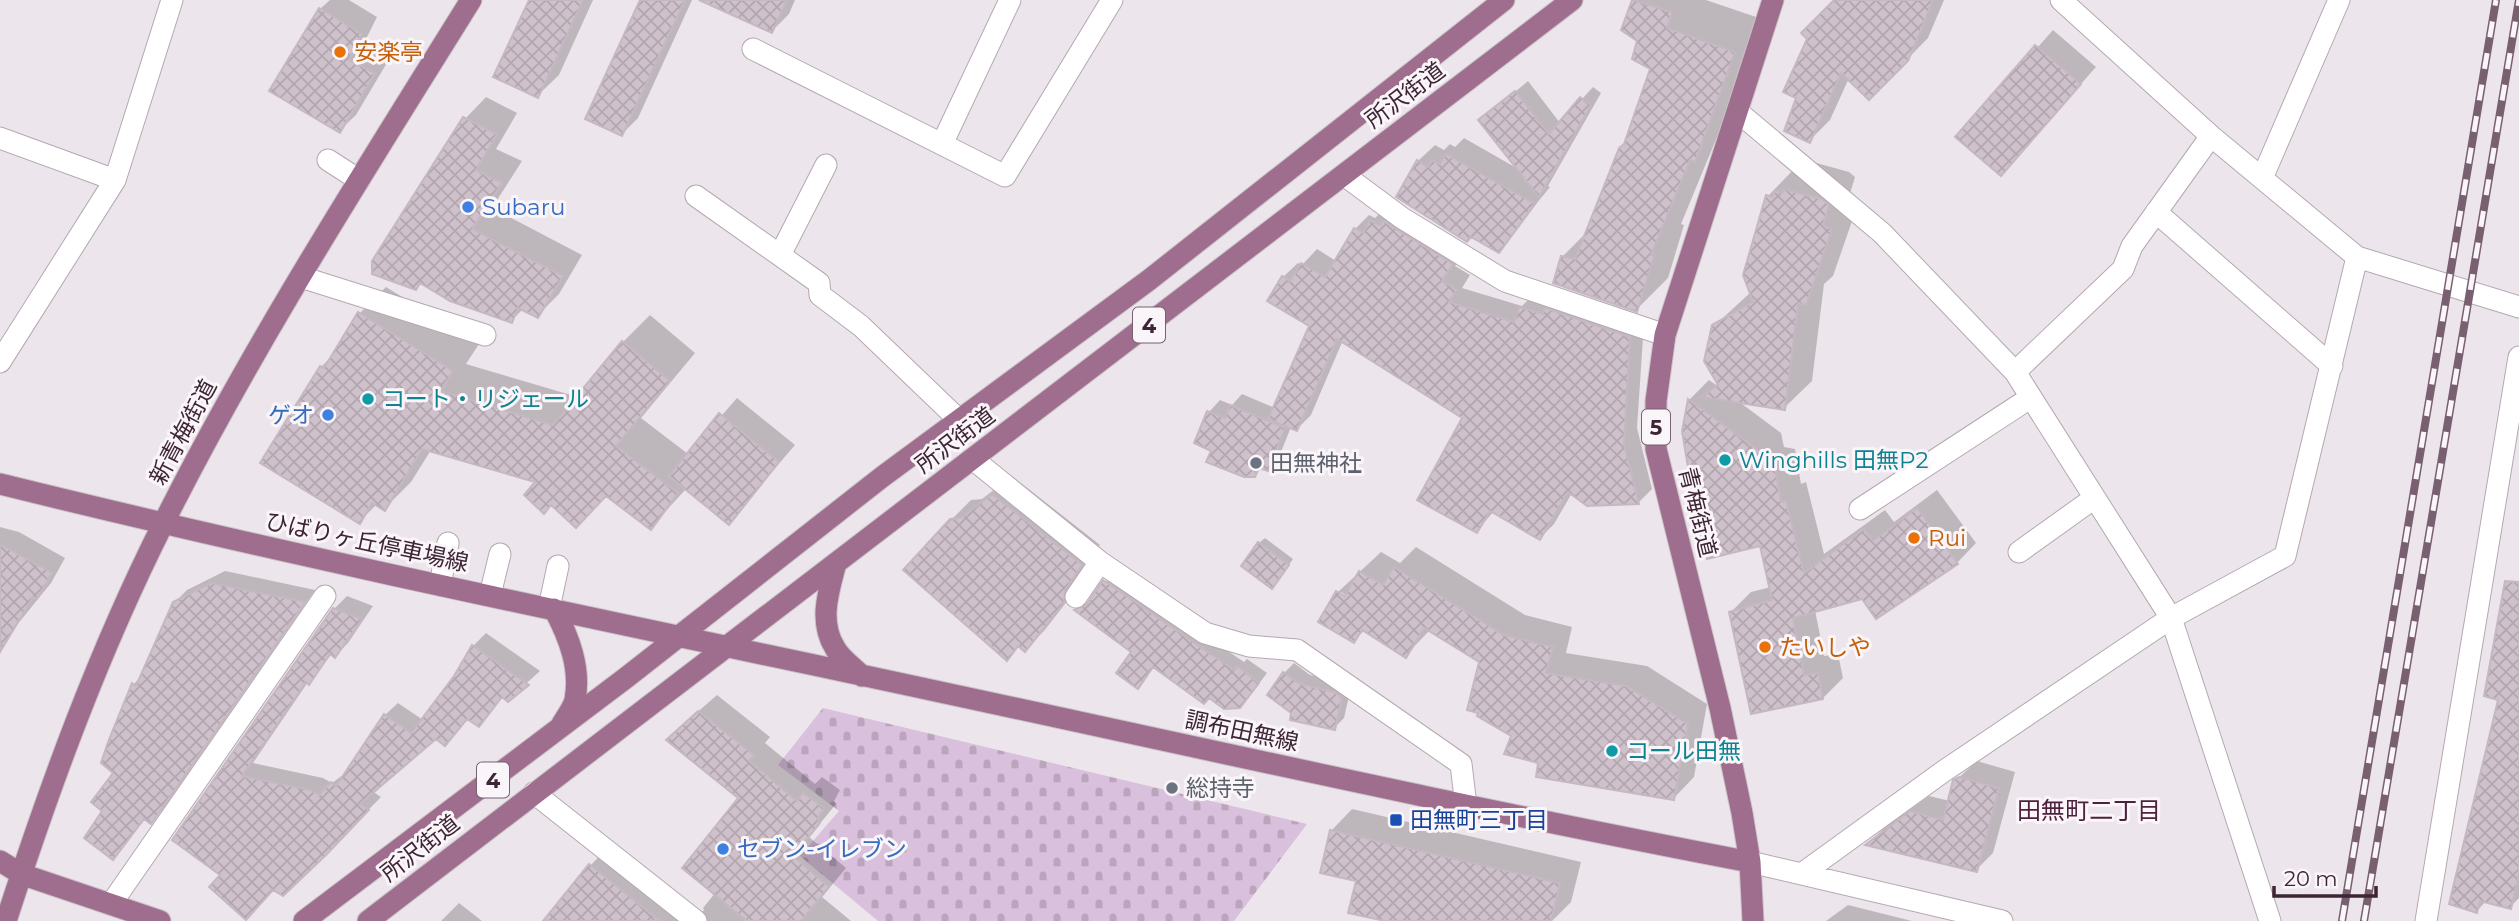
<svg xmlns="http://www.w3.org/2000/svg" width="2519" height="921" viewBox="0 0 2519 921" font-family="Montserrat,'Noto Sans JP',sans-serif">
<defs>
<pattern id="cemetery-stones" width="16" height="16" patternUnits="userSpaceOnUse" patternTransform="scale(1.75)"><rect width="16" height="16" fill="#d9c0dc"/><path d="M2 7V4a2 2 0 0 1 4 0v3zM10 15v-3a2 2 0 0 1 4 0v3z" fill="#bba5bd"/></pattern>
<pattern id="building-cross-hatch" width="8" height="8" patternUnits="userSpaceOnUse" patternTransform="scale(1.75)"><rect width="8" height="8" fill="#cec1cb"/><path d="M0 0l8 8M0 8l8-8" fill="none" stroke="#b2a6af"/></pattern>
</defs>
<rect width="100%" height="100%" fill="#ede5ec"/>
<path fill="url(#cemetery-stones)" d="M823,708l484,116 -73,97h-356l-78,-65 39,-45 -61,-46z"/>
<path fill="#0003" fill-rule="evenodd" d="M330,0h19l28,17 -13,26 27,13 -35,59 -17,16 -19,-122z
M531,0h62l-34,75 -22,21z
M642,0h50l-54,118 -16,16z
M703,0h92l-6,14 -17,17z
M1634,0h72l59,20 -39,109 -9,8 -36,87 3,1 -16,53 -32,32 -74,-53 25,-25 40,-90 25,-74 -13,-28 -16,-10z
M1837,0h107l-16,38 -59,60 -20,-20 -19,42 -21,21z
M2053,30l43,37 -95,107 -43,-37z
M1528,81l32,42 33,-36 8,6 -53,93 2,1 -51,63 -81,-89 17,-16 9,5 6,-6 5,3 9,-9 56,32 -39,-50z
M486,97l31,16 -21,36 26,12 -30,47 90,47 -23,39 -22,22 -14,-7 -12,12 -89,-39 -6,6 49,-169z
M1813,162l36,10 6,5 -6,20 10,4 -26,75 -9,8 -12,97 -28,27 -46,-7 43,32 3,14 11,2 6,35 5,-2 18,72 61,-44 9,12 43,-32 39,53 -19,20 -95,34 -47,13 9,46 14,-2 5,24 -20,20 -92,-86 20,-20 20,-5 -10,-43 -77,-113 5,-31 20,-20 7,5 2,-3 -4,-56 37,-34 17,-96 27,-28z
M1386,207l80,43 -11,16 15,9 -8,13 60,18 13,-13 109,30 -7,105 15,61 -14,14 -66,-10 -18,31 -14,14 -46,-27 -17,20 -13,-113 -121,-78 -32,75 -14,14 -6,-2 -12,30 -12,12 -4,-2 -8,8 -59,-33 13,-30 11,-12 12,5 10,-11 33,14 36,-83 -42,-24 14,-24 15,-14 4,2 15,-16 19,12 19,-32 14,-14 6,3z
M386,287l93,57 -13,20 112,33 45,-55 27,-27 45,38 -54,65 47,36 49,-56 58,47 -66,77 -42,-34 -36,39 -44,-33 -69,-13 -107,-31 -20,32 -27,27 -7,-5 -17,17 -39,-154 14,-14 24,-39z
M1012,476l88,69 -17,25 -1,12 -38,49 -19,18 -5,-4 -14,14 -55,-139 20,-20 11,-1z
M0,527l19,5 46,26 -14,25 -43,53 -8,-2z
M1265,538l28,21 -16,22 -18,-38z
M1416,547l109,68 47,12 -6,26 81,13 60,38 -13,73 -20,21 -134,-37 -27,-26 -32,-74 -51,-31 -24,25 -41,-25 -12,11 -15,-49 43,-40 19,11zM1341,592l12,7 -12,-3z
M225,571l90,19 -152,219 -13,13 -4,-4 -33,40 -9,-48 11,-38 -6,-30 25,-58 9,-10 31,-71 13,-13z
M1113,573l131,89 3,-3 20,14 -18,24 -9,9 -31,-10 -54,-30 -17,20 -5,-34 -57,-42 17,-12z
M2519,595v303l-9,9 -24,-6 -9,10 23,-213z
M347,596l26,10 -25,37 -13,13 -3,-2 -24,28 -55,81 70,15 9,5 15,-11 38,-57 13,-12 25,17 32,-43 18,-31 13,-13 54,38 -32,29 -5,-4 -24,29 -10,-8 -24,27 -9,-8 -64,55 9,6 -55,56 -52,35 -52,-13 -48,-36 160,-230z
M1294,663l16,12 35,7 6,5 -7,31 -10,10 -50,-55z
M717,695l53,42 -5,6 50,41 7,-7 18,13 -6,11 2,3 -27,33 37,31 -24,29 29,24h-303l42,-55 17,-18 89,70 8,-8 -1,-2 12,-15 25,-95 -55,-75z
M1977,761l38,11 -22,81 -17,17 -108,-26 16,-16 45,-32 21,5 5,-20z
M1352,809l229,53 -10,40 -19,19h-159l-35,-41 -27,-49z
M459,903l23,18h-41z
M1848,905l64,16h-86z"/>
<path fill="url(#building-cross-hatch)" stroke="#c6b8c3" stroke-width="2" d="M529,0h54l-45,98 -45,-21z
M640,0h45l-63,136 -37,-17z
M699,0h88l-15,33z
M1632,0l40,12 -5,16 68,24 -40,110 -5,-2 -39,95 3,1 -17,56 -84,-29 8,-27 14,3 44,-111 5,-4 26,-75 -18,-10 5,-18 -16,-11z
M1834,0h99l-25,61 -39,39 -28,-27 -31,70 -26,-12 12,-33 -13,-6 24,-53 -6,-6z
M319,8l43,26 -13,26 26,13 -35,60 -71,-42z
M2035,45l46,39 -80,92 -46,-39z
M1515,91l34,43 31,-37 11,8 -52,92 -61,-77z
M463,117l34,17 -21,36 26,13 -30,46 91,47 -25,42 -20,-10 -6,15 -62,-22 -30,-18 -4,7 -44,-16v-13z
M1446,154l89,50 -36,49 -28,-16 -4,5 -71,-45 21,-37 11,7 4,-7 8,4z
M1784,189l37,10 8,6 -6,20 9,4 -26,76 -8,-2 -13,107 -84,-13 17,-12 -14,-24 8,-36 41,-23 -10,-27 23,-80 7,2 2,-6 7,2z
M1370,220l10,6 3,-5 70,43 -11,17 15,9 -8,12 65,20 5,-15 24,7 2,-6 85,29 -6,107 15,60 -52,2 -19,-14 -28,48 -50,-29 -13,22 -60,-33 45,-82 -125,-79 -40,92 -29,-12 41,-93 -42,-25 15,-25 8,5 11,-18 24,14 29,-49 9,5z
M358,312l95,59 -12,20 112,34 69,-84 48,40 -54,65 62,47 -27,37 -45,-34 -30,32 -25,-23 -7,9 -20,-19 11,-13 -113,-33 -37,62 -13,-8 -12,21 -100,-61 60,-97 4,2z
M1688,399l74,54 3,13 10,3 6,33 5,-1 18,72 60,-44 9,12 44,-33 41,56 -82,55 -14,-20 -69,19 11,57 14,-2 5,26 -72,15 -22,-102 43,-12 -12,-54 -53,13 -12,-49 -13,-79z
M1230,405l55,23 -17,43 -9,-3 -4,9h-11l-38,-15 5,-11 -17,-8 13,-32 18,7z
M719,413l60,49 -50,63 -60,-49z
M992,494l90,71 -17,25 -1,13 -39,49 -7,-6 -11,15 -104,-91 47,-51 11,-1z
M1258,542l31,23 -17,24 -31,-23z
M0,544l52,29 -15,26 -4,-2 -33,55z
M1394,567l110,68 49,12 -7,26 80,13 62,38 -14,76 -138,-23 2,-14 -34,-9 7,-18 -34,-20 1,-3 -11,-3 12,-48 -55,-34 -18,30 -44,-28 -8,13 -36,-21 18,-31 9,5 14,-25 24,14z
M1103,580l131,90 3,-4 22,17 -19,25 -16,1 -15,-11 -5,6 -51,-37 -15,22 -22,-16 15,-21 -57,-42 12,-5z
M2505,581l14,1v292l-8,35 -31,-8 -3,12 -28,-9 49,-204 -14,-4z
M211,583l94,19 -154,222 -7,-5 -31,41 -29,-22 18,-27 -11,-9 22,-29 -12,-10 7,-21 24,-59 4,3 37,-84z
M333,608l29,11 -27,39 -5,-4 -21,31 -3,-3 -64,94 68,14 9,5 12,-13 5,4 48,-72 27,19 43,-57 18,-31 57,40 -21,17 -6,-5 -23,30 -12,-8 -22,27 -9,-7 -76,65 9,6 -42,44 -44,42 -10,-6 -27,30 -37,-33 11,-12 -48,-35z
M1283,672l17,12 34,8 8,5 -7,33 -45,-10 1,-7 -24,-18z
M698,711l56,44 -5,6 48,40 6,-8 21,15 -7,11 3,4 -27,33 36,31 -28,34h-54l-65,-53 56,-70 -72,-58z
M1959,777l40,11 -22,84 -112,-27 45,-34 33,9 10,-40z
M1330,830l230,53 -9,38h-166l-37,-8 8,-32 -36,-8z
M589,864l71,57h-117z"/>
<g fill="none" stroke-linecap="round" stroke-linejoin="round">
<g stroke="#b5a8b1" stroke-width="23">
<path id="minor" d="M753,49l252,127 107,-176
M1738,112l144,121 133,139 156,246 99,303
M0,138l115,42
M942,144l68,-144
M328,160l31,20
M1344,175l58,43 103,63 160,54
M2263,176l76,-176
M696,196l123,87 1,12 41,31 97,93
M2156,212l176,154
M780,255l46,-90
M2357,257l162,50
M301,277l184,58
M0,362l115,-182 57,-180
M2015,372l108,-103 9,-23 79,-110
M974,460l126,102 105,71 44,13 48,4 164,114 5,42
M1860,509l170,-111
M2019,552l74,-53
M440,585l8,-42
M490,595l10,-41
M1076,597l24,-35
M549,608l9,-42
M534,793l162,128
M1750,862l252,59
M1803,873l141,-102 227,-153 114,-62 72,-299 -146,-121 -150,-136
M111,904l214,-308
M2426,921l93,-564"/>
</g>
<g stroke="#c9c2c6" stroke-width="23">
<path id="major" d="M0,484c259,64 520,119 781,174 323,68 644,142 969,204
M836,563c-7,27 -18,58 -1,85 5,10 18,19 27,28
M554,609c15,28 27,59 21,91 -2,8 -9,17 -13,24
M0,861l21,13 139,47
M6,921c44,-136 93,-270 157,-397 91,-181 201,-352 308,-524
M304,921l323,-244 255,-200 267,-197 355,-280
M368,921l1204,-921
M1753,921l-3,-59 -8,-49 -22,-105 -64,-259v-48l9,-66 108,-335"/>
</g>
<use href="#minor" stroke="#fff" stroke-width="21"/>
<use href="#major" stroke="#9f6d8d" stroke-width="21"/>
<g stroke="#796070" stroke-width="8">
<path id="rail" d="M2342,921l154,-921
M2364,921l155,-921"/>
</g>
<use href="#rail" stroke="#faf5f9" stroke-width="5" stroke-dasharray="16" stroke-linecap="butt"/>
</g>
<g fill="#e8710a" stroke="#faf5f9" stroke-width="2.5">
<circle cx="340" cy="52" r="7"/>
<circle cx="1914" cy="538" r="7"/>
<circle cx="1765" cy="647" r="7"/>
</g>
<g fill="#3f7fe0" stroke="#faf5f9" stroke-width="2.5">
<circle cx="468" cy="207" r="7"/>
<circle cx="328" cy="415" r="7"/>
<circle cx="723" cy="849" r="7"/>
</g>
<g fill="#0f9aa8" stroke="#faf5f9" stroke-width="2.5">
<circle cx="368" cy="399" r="7"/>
<circle cx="1725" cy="460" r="7"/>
<circle cx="1612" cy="751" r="7"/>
</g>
<g fill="#6b7280" stroke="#faf5f9" stroke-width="2.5">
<circle cx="1256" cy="463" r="7"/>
<circle cx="1172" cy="788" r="7"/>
</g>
<rect fill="#1a4fb4" stroke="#faf5f9" stroke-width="2.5" x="1389" y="813" width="14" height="14" rx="3.5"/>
<g text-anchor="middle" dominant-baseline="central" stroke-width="6" stroke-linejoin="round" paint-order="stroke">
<g fill="#faf5f9" stroke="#766370" stroke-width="2">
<rect x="1133" y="307.5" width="32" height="35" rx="5"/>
<rect x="1642" y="409.5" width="28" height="35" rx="5"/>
<rect x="477" y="762.5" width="32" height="35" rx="5"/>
</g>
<g font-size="21" font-weight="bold" fill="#3e2535">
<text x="1149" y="325">4</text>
<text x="1656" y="427">5</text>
<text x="493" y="780">4</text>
</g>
<g font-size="23" fill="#c56008" stroke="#faf5f9" text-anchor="start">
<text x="354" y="52">安楽亭</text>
<text x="1928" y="538">Rui</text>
<text x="1779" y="647">たいしや</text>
</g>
<g font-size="23" fill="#3e2535" stroke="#faf5f9">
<text transform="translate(1405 95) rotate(-37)">所沢街道</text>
<text transform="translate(183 432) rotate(-62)">新青梅街道</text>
<text transform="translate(955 440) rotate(-37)">所沢街道</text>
<text transform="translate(1698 512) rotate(76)">青梅街道</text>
<text transform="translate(367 542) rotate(12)">ひばりヶ丘停車場線</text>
<text transform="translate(1242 731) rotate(12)">調布田無線</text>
<text transform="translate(420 848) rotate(-38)">所沢街道</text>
</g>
<g font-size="23" fill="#366cbe" stroke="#faf5f9" text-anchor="start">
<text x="482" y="207">Subaru</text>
<text x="314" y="415" text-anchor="end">ゲオ</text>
<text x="737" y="849">セブン-イレブン</text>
</g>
<g font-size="23" fill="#0d838f" stroke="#faf5f9" text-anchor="start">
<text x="382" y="399">コート・リジェール</text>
<text x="1739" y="460">Winghills 田無P2</text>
<text x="1626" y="751">コール田無</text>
</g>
<g font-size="23" fill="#5b616d" stroke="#faf5f9" text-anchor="start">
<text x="1270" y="463">田無神社</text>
<text x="1186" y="788">総持寺</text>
</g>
<g font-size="23" fill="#164399" stroke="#faf5f9" text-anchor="start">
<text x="1410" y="820">田無町三丁目</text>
</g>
<g font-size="24" fill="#4e223e" stroke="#faf5f9">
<text x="2089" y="810">田無町二丁目</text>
</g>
</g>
<path d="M2274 886v10h102v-10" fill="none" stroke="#3e2535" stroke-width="3.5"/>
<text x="2284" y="886" font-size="21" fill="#3e2535" stroke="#faf5f9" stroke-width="5" paint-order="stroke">20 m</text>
</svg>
